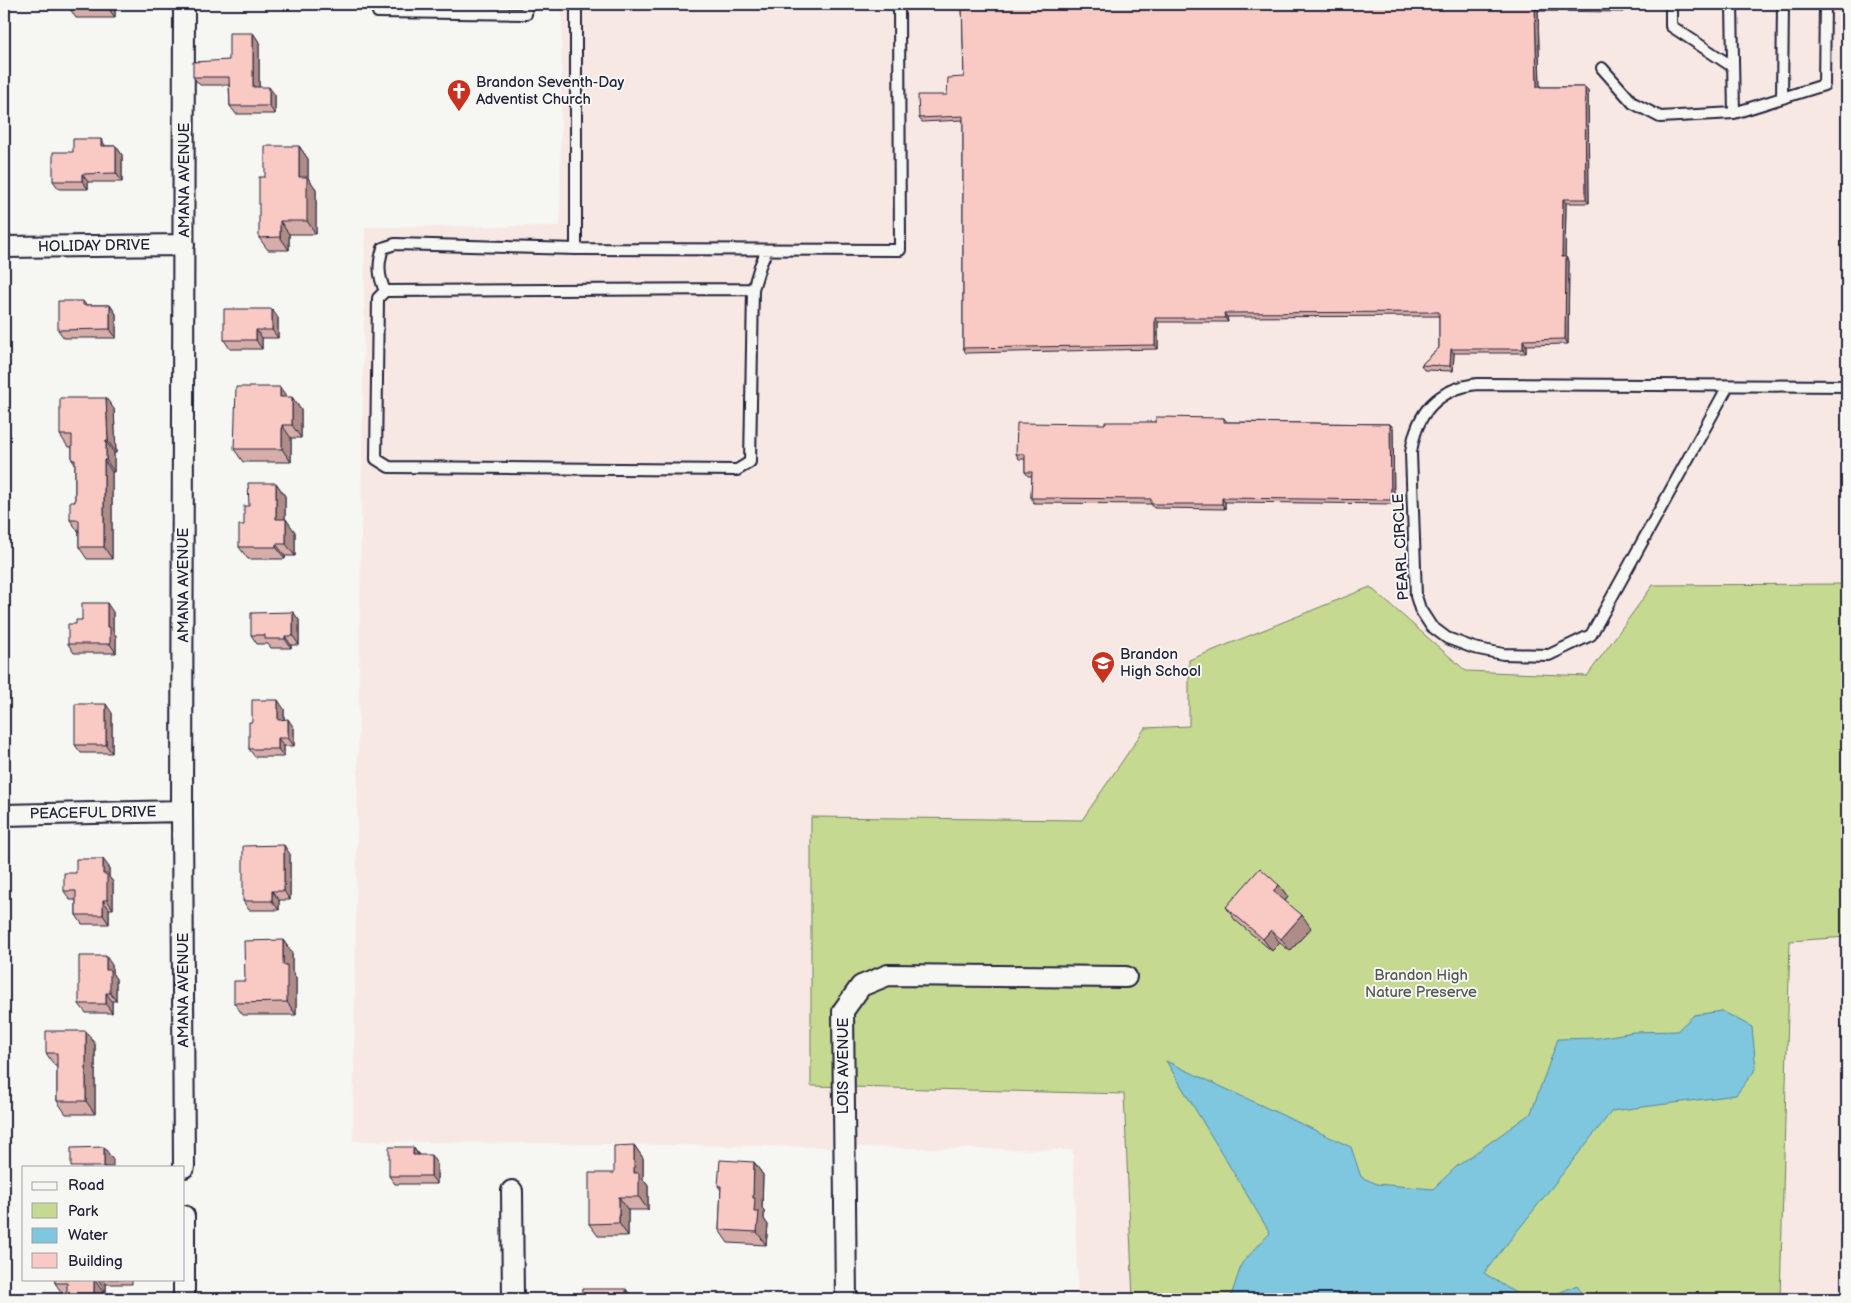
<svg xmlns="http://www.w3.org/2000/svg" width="1851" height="1303" viewBox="0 0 1851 1303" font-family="'Balsamiq Sans',sans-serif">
<rect width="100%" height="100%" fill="#f6f6f2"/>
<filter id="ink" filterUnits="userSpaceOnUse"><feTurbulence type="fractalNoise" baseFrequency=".02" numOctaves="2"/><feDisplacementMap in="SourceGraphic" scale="10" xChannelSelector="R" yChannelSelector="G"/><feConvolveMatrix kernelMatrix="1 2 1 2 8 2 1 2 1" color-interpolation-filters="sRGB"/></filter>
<g filter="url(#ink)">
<path fill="#f7e8e4" d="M562,4h1285v1222l-2,73h-767l-5,-149 -720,-9 12,-914 195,-1z"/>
<path fill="#c5da90" stroke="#747e66" d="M1847,584v353l-57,4 -10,358h-647l-9,-205 -313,-8v-269l271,3 63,-92 44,-2v-66l181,-73 96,84 121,5 66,-91z"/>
<path fill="#7ec7df" stroke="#59859d" d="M1722,1011l30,16 4,42 -20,26 -124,16 -128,162 41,26h-295l12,-36 28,-30 -104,-172 185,86 10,30 16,7 56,5 23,-22 75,-54 27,-74 40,-1 35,-6 44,-1 17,-16z
M1577,1285l7,14h-39z"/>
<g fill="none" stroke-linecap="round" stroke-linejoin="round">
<g stroke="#22223b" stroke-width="14">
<path id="service" d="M376,4l2,8 148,2 1,-10
M576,4v245l324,1 -1,-246
M1671,4v22l62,41
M1732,4l2,109
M1602,68l31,35 27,14 74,-4 90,-28 1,-81
M1782,98l1,-94
M753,289l-368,2 -7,7 -2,161 13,8 348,3 13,-8 3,-173 7,-23 7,-16
M385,291c-7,-16 -7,-27 -2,-43l12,-4 181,5
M1728,386l-137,249 -42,20 -46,-1 -29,-6 -27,-10 -16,-12 -11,-17 -4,-13 -5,-143c5,-40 26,-64 66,-69l370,2"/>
</g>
<g stroke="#22223b" stroke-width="24">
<path id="minor" d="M4,247l180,-2
M4,815l178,-4
M184,1167l-2,-356 2,-807
M512,1191l1,108
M184,1216v83
M846,1299l-3,-288 18,-25 27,-11 238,2"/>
</g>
<use href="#service" stroke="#f6f6f2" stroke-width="10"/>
<use href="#minor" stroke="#f6f6f2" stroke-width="20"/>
</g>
<path fill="#d6ada9" stroke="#22223b" d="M115,4v14h-39l-6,-9z
M962,4h662v8l-86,-1 2,76h45l3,4 1,112h-23l-1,54 4,4 -1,83 -42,1v8h-72l-1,18 -29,-1 -3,-5 18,-17v-32l-212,1 1,5h-70v27l-192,4 -3,-5v-228l-41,2 -3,-4 28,-23 17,-18z
M253,33l6,9v45l16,8v19h-39l-6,-8 -1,-21h-29l-7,-8 36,-17z
M106,146h10l6,9v27h-34v7h-29l-6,-8 20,-29z
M299,146l9,13v19l8,11v45h-27v16h-21l-9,-12 6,-61z
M83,301l3,4h24l6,9v24h-52l-6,-8z
M278,318v20h-16v11h-32l-6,-9z
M292,397l9,13v28h-10v24h-48l-9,-13z
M114,409l2,44h-2v19h-2v87h-25l-8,-12v-16h-1l-8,-11 5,-18v-38l-3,-4v-13h-4l-8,-12z
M1224,418l3,4 163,2 3,4 1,76 -169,-2v7l-71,-1 -3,-4 -117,-1 -3,-5 1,-22h-4l-3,-4v-13h-6l-3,-5 89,-30 51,-2z
M276,483l9,13v23l10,13v24h-10v3h-37l-9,-12 10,-41z
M113,612v19l3,5v17h-42l-6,-9 8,-20 6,-4z
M293,612l6,8v25h-8v3h-20l-3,-4h-11l-6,-9z
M284,709v10l10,9v18h-10v11h-29l-6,-8 3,-27z
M112,713v40h-31l-6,-8z
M290,854v46h-11v10h-30l-6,-9z
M109,867v10l4,5v27h-4v15h-27l-6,-9v-15h-6l-6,-9 12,-18z
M1279,885l9,12 -3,4 26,27 -21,23 -10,-8 -8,8 -37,-31 -9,-13z
M283,940l9,13v18l4,7v37h-53l-9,-12 11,-22z
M112,965v8l4,6v22h-4v12h-26l-7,-9z
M95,1044v70h-29l-9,-13v-35h-2l-9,-13z
M634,1145l9,13v21l5,7v24h-20v26h-30l-9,-12 25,-51z
M413,1147l6,8 18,9v20h-42l-6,-8z
M754,1162l9,13 -1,33 2,2v9l4,6 -2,20 -38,-2 -9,-13 2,-40 -3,-4z
M55,1279h77v5h-26v8h-3v7l-39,-3 -9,-13z"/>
<path fill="#ae8d89" stroke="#22223b" d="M109,4h6v14l-6,-9z
M1621,4h3v8l-3,-4z
M1535,7l3,4 2,81 -3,-5z
M253,33l6,9v53l-6,-8z
M269,87l6,8v19l-6,-8z
M1585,87l3,4 1,112 -3,-4z
M101,139l6,9 -6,-2z
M116,146l6,9v27l-6,-9z
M299,146l9,13v19l8,11v45l-9,-13 -8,-44z
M82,174l6,8v7l-6,-8z
M1563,199l3,4 -1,58 -3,-4z
M280,221l9,13v16l-9,-13z
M1566,257l3,4 -1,83 -3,-5z
M110,305l6,9v24l-6,-9z
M272,309l6,9v20l-6,-8z
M1224,313l3,4 1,5 -3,-4z
M1155,318l3,4v27l-3,-4z
M256,330l6,8v11l-6,-9z
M1523,340l3,5v8l-3,-4z
M1451,349l3,4 -1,18 -3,-5z
M280,387l9,13 -9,-3z
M292,397l9,13v28l-9,-13z
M106,398l8,11 2,44 -8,-12z
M1390,424l3,4 1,76 -3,-4z
M282,425l9,13v24l-9,-13z
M106,441l8,12v19l-8,-12z
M104,460l8,12v87l-8,-12z
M276,483l9,13v36l-9,-13z
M1222,498l3,4v7l-3,-5z
M286,519l9,13v24l-9,-12z
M276,544l9,12v3l-9,-12z
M107,603l6,9v19l3,5v17l-6,-9 -3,-17z
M293,612l6,8v25l-6,-9z
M285,636l6,9v3l-6,-9z
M278,700l6,9v19l-6,-8z
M106,704l6,9v40l-6,-8z
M288,719l6,9v18l-6,-8z
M278,738l6,8v11l-6,-8z
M284,845l6,9v46l-6,-9z
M103,859l6,8v10l4,5v27l-6,-9 -4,-26z
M1279,885l9,12 -6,7 -9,-13z
M272,891l7,9v10l-7,-9z
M103,900l6,9v15l-6,-9z
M1302,915l9,13 -21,23 -9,-12z
M1271,930l9,13 -8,8 -9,-12z
M283,940l9,13v18l4,7v37l-9,-13 -4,-37z
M106,956l6,9v8l4,6v22l-6,-8 -4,-23z
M106,993l6,8v12l-6,-9z
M86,1031l9,13v70l-9,-13z
M634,1145l9,13v21l5,7v24l-9,-13 -5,-24z
M104,1147l9,13v7h-9z
M413,1147l6,9 -6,-1z
M431,1155l6,9v20l-6,-8z
M754,1162l9,13 -1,33 2,2v9l4,6 -2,20 -9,-13 -3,-20 -1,-14z
M619,1197l9,13v26l-9,-13z
M94,1279l9,13v7h-9z
M98,1279h5l3,5v8z
M626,1289l7,10h-7z"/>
<path fill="#f9c9c4" stroke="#22223b" d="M70,4h39v5h-39z
M962,4h659v4l-86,-1 2,80h48l1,112h-23l-1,58h4l-1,82 -42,1v9h-72l-1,17 -29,-1 18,-17v-36l-215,1 1,5h-70v27l-192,3v-232l-44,2 -1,-23h29l1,-17 16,-1z
M229,33h24v54h16v19h-39l-1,-29h-36v-15l36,-2z
M73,139h28v7h15v27l-34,1v7h-29v-29h20z
M265,146h34v31h8v44h-27v16l-21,1v-61h6z
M58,301h25v4h27v24l-52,1z
M224,309h48v21h-16v10h-32z
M236,387h44v10h12v28h-10v24h-48z
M60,398h46l2,43h-2v19h-2v87h-25v-27h-9v-18h5v-42h-3v-25h-12z
M1156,417l68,1v4l166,2 1,76 -169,-2v6h-71v-5l-120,-1 1,-26h-7v-18h-9l1,-31 88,1v-2h51z
M248,483h28v36h10v25h-10v3h-37v-22h5v-19h5z
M82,603h25v24h3v17h-42v-20h8v-4h6z
M293,612v24h-8v3h-20v-4h-14v-22z
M252,700h26v20l10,-1v19h-10v11h-29v-27h3z
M75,704h31v41h-31z
M284,845v46h-12v10h-29v-55z
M76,859h27v15h4v26h-4v15h-27v-24h-12v-18h12z
M1260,868l19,17 -6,6 29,24 -21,24 -10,-9 -8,9 -37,-32z
M283,940v25h4v37l-53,1v-22h11l-1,-40z
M79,956h27v14h4v23h-4v11h-27z
M46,1031h40v70h-29v-48h-11z
M634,1145v28h5v24h-20v26l-30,1v-51h25v-27z
M104,1147v20h-33v-19z
M389,1147h24v8h18v21h-42z
M720,1160l34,2 -1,36h2l-1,14h5l-2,20 -38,-2 2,-44h-3z
M55,1279h39v20h-27v-16h-12z
M582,1289h44v10h-44z"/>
</g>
<defs>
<g id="church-pin" transform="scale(1.25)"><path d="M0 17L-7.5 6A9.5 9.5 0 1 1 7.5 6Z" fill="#c8321e" stroke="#f6f6f2"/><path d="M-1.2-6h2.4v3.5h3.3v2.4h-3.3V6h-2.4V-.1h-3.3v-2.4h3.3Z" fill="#fff"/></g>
<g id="school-pin" transform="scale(1.25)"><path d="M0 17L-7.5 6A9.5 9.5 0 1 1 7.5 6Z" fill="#c8321e" stroke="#f6f6f2"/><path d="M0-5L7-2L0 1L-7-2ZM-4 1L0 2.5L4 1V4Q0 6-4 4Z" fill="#fff"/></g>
</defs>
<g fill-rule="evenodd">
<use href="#church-pin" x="459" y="91"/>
<use href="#school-pin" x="1103" y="663"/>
</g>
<g text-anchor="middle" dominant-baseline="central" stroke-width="4" stroke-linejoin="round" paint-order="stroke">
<g font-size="15" fill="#22223b" stroke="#f6f6f2" text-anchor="start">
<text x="476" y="82">Brandon Seventh-Day<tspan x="476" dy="17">Adventist Church</tspan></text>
<text x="1120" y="654">Brandon<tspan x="1120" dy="17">High School</tspan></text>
</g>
<g font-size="15" fill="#22223b" stroke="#f6f6f2">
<text transform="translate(184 180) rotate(-90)">AMANA AVENUE</text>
<text transform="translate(94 246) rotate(-1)">HOLIDAY DRIVE</text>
<text transform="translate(1401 547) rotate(-93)">PEARL CIRCLE</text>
<text transform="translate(183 585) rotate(-90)">AMANA AVENUE</text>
<text transform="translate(93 813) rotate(-1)">PEACEFUL DRIVE</text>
<text transform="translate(183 990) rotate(-90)">AMANA AVENUE</text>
<text transform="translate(843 1066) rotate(-90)">LOIS AVENUE</text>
</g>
<g font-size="15" fill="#535954" stroke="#f6f6f2">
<text x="1421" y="975">Brandon High<tspan x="1421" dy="17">Nature Preserve</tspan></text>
</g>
</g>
<rect width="1851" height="1303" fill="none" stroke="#f6f6f2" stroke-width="20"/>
<rect x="10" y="10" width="1831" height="1283" fill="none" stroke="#22223b" stroke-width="2" filter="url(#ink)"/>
<rect x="22" y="1166" width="162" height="115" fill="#f6f6f2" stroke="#a1a1a9"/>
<rect x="32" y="1182" width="25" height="8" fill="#f6f6f2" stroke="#a1a1a9"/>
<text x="68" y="1190" font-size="15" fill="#22223b">Road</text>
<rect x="32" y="1203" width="25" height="15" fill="#c5da90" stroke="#a1a1a9"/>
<text x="68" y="1216" font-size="15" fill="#22223b">Park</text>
<rect x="32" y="1228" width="25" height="15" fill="#7ec7df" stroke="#a1a1a9"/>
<text x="68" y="1240" font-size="15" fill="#22223b">Water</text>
<rect x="32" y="1253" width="25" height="15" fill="#f9c9c4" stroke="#a1a1a9"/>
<text x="68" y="1266" font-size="15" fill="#22223b">Building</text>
</svg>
